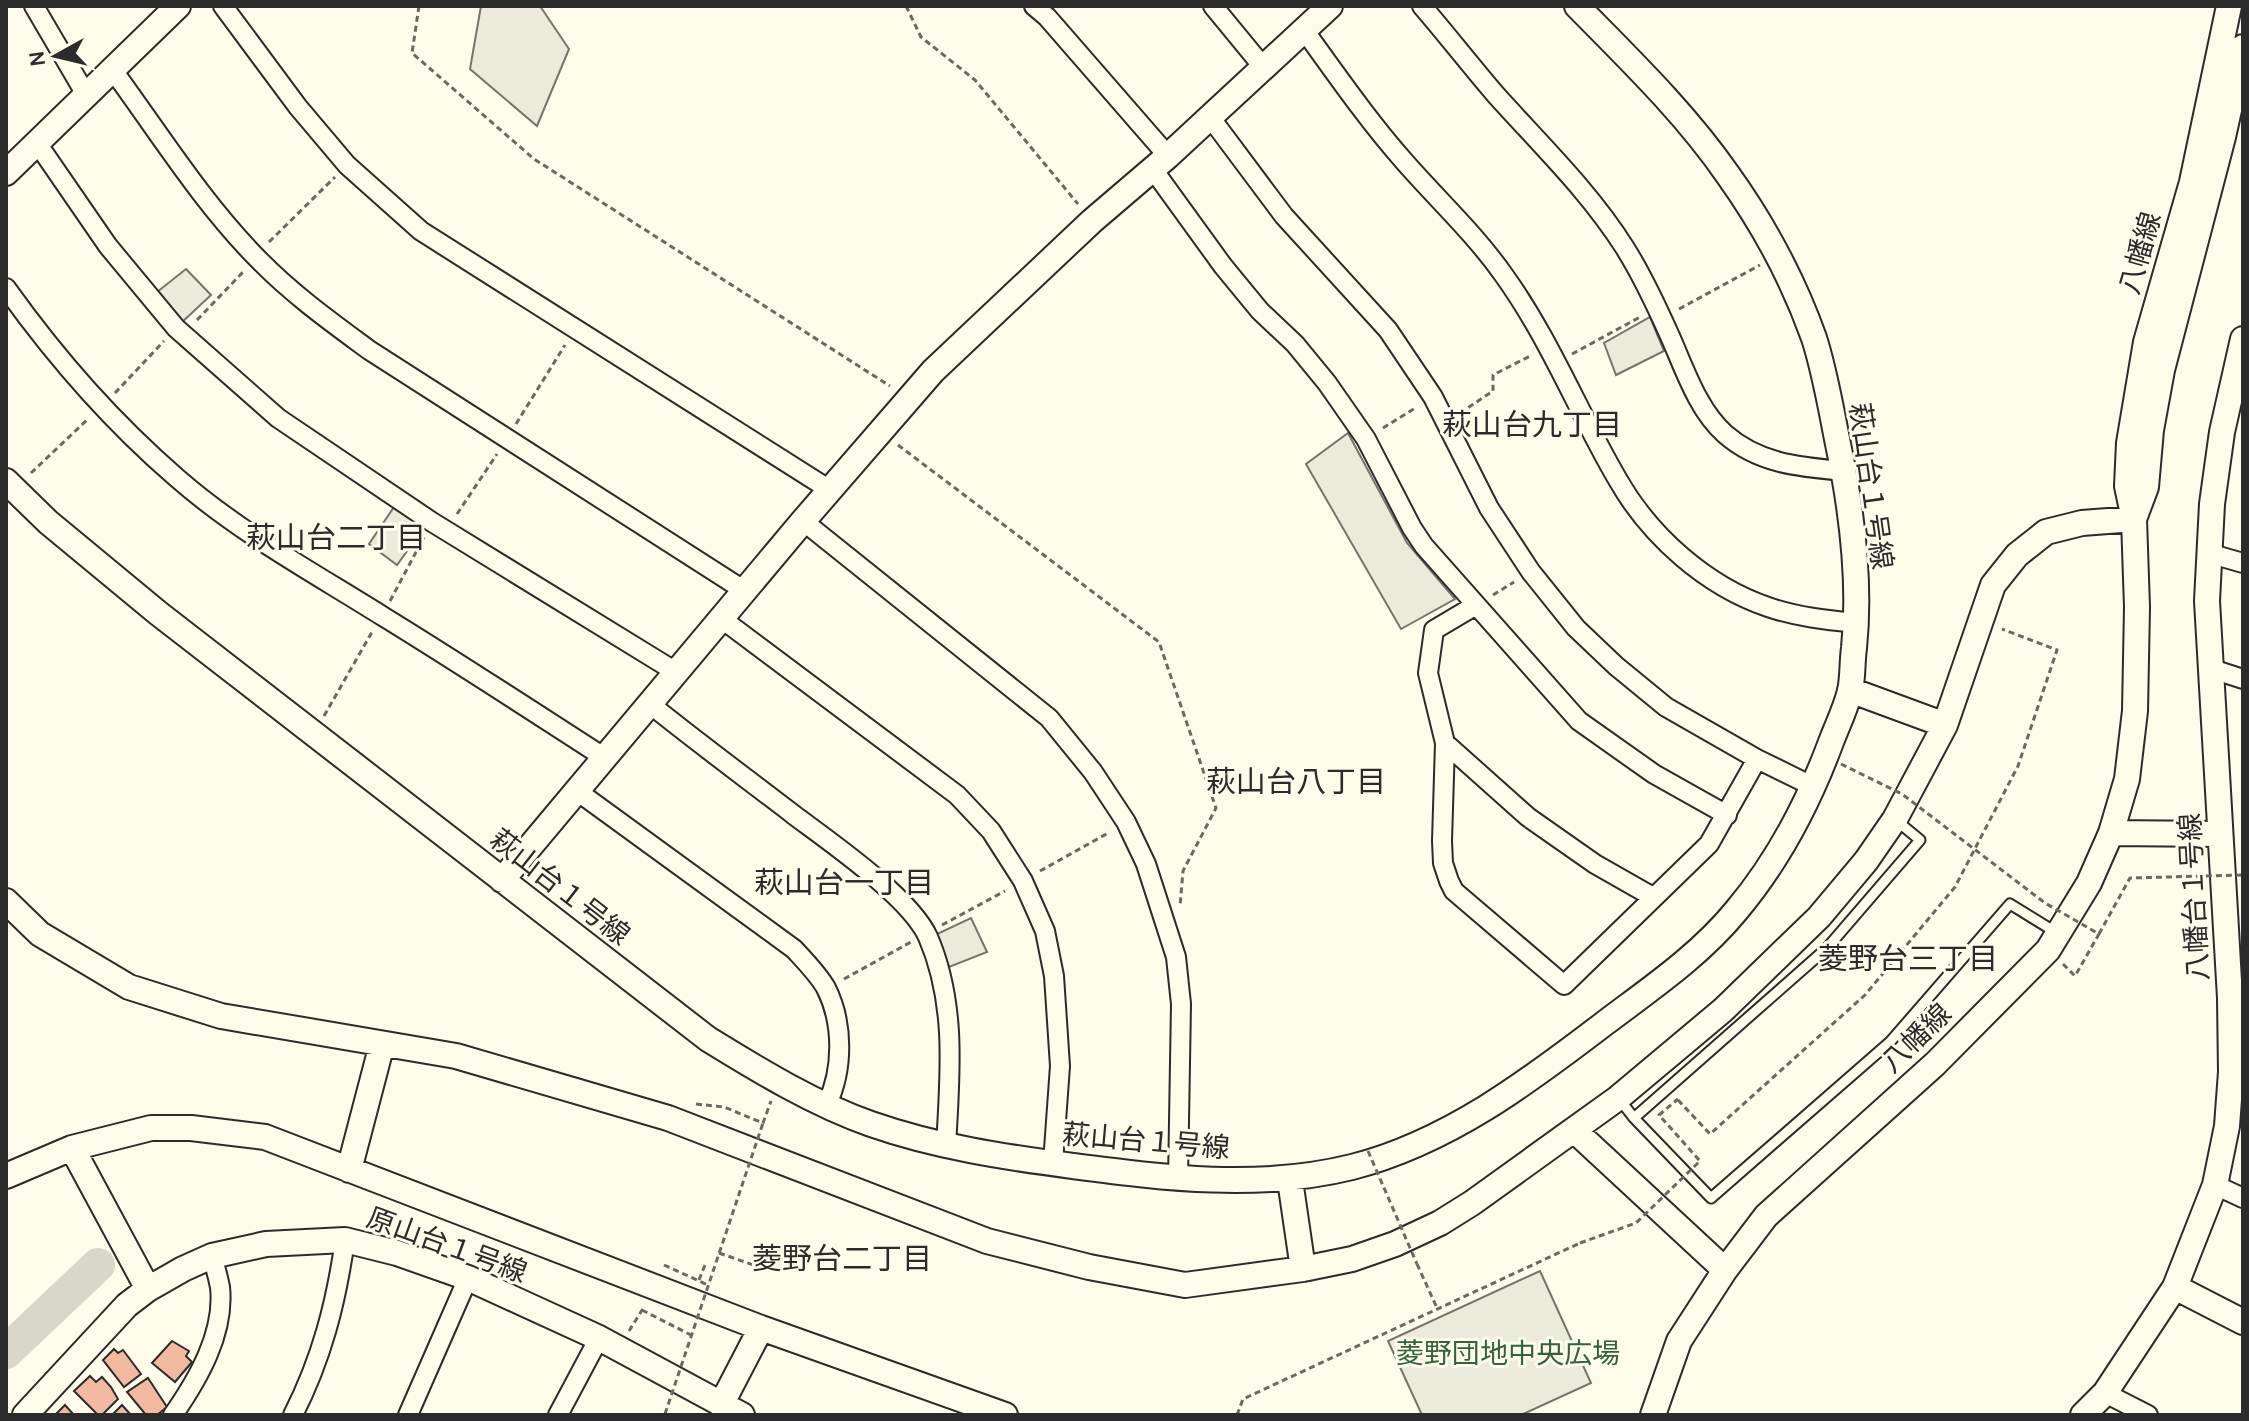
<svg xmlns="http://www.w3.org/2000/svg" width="2249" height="1421" viewBox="0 0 2249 1421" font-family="Karla,'Noto Sans JP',sans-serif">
<rect width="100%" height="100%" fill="#fdfbea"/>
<path fill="#ecebdb" stroke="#74746e" stroke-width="2" d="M481,6h59l29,43 -32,77 -67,-57z
M186,269l25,26 -31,29 -28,-28z
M1650,317l14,34 -48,24 -12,-32z
M1348,433l59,110 48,56 -54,30 -95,-165z
M394,507l31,19 -28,39 -28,-21z
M971,918l16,34 -38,15 -12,-33z
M1540,1271l51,112 -70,32h-99l-34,-74z"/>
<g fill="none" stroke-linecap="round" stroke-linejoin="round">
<path stroke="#d8d7c9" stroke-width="34" d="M6,1352l92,-87"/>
</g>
<path fill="#f2b8a0" stroke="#2b2b2b" stroke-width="2" d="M172,1341l17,10 -3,5 6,6 -17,20 -23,-19z
M114,1349l4,4 5,-3 18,24 -17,13 -21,-27z
M90,1376l6,6 6,-5 9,10 7,12 -16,16h-4l-24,-24z
M148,1378l19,29 -10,8h-11l-19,-23z
M65,1405l9,10h-19z
M122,1405l9,10h-19z"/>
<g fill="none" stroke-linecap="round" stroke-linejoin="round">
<g stroke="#2b2b2b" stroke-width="13">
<path id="lane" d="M1620,1100l14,18 77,80 179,-156 120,-138 47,29
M1634,1118l193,-170 93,-108 -23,-19"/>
</g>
<g stroke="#2b2b2b" stroke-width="22">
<path id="street" d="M34,6l51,87
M223,6l75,101 49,58 74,66 409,259
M1034,6l13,11 121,139
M1213,6l51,62
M1422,6c25,29 49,60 74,89 44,49 93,96 129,153 17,27 31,57 44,86 15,33 28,75 56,100 34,30 75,33 119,37
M1304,30c32,44 63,89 99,130 33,38 71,73 100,114 47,65 75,138 115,206 32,56 88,106 150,127 29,10 58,13 89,16
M112,69c47,64 91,135 147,191 33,34 72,62 110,90l376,241
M1210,117l74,99 104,114 45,67 56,111 42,64 45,56 40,38 50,41 91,52 57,28
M37,143l71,103 68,82 102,90 154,104 244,150
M1152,168l71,98 37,45 35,33 32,39 39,56 46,89 12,18 155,175 75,53 73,41
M6,288c50,70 106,134 171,190 63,55 137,95 207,139 75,46 148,94 221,141
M803,521l246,197 44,54 33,50 20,42 30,93 5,47 -3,176
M2208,553l35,10
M1476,605l-42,25 -6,43 17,70 -3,98 1,22 6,18 5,10 110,94 145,-141 48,-85
M722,619l235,176 34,36 32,50 22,50 9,45 6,90 -7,97
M2209,668l34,11
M650,704c47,38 96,74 144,111 36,27 116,82 134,122 29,67 22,138 18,209
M1445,743l83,74 67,47 58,33
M577,791l217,158c11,12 24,25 32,39 18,36 17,82 1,116
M2215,1185l28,13
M2105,1393l43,22
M173,1415c25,-36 52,-82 47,-128 -2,-10 -5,-21 -8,-31
M293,1415c29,-57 43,-112 52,-175
M408,1415l60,-137
M558,1415l41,-77"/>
</g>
<g stroke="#2b2b2b" stroke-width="28">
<path id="secondary" d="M6,173l172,-167
M6,481l42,41 110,91 550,426c52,32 106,65 163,85 66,23 133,33 202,42 93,12 186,24 279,1 95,-24 176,-85 253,-144 45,-34 94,-67 131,-112 43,-51 72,-107 95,-169 6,-16 15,-34 19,-51 3,-13 2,-29 4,-43 7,-68 -2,-137 -16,-204 -7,-35 -13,-72 -24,-106 -20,-56 -51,-114 -86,-163 -43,-62 -98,-115 -151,-169
M2134,519l12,-32 5,-57 11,-60 61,-233 20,-90
M1850,690l95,35
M2111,833l108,1
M502,880l301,-359 130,-150 159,-150 76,-65 162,-150
M6,901l34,33 89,53 92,29 235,40 212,62 319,123 102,26 96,18 118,-16 49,-10 43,-15 45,-21 32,-20 146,-105 105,-88 96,-93 47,-56 29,-42 50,-94 48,-140 24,-30 29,-23 36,-9 52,-4
M1574,1130l151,140
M72,1148l76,141
M349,1170l33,-126
M6,1176l66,-28 79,-20h40l74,9 496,191 244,87
M1290,1180l13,89
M2175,1287l68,35
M721,1405l40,-77
M25,1415l102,-110 21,-16 35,-20 29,-13 54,-12 79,-4 52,13 71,25 131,60 143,77
M1653,1415l26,-74 46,-71 41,-54 169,-152 113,-114 41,-67 22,-50 16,-54 8,-68 2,-104 -3,-88 -7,-33 2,-43 17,-101 46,-160 37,-176
M2083,1415l22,-22 70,-106 40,-102 12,-59 4,-54 -1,-74 -23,-397 5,-97 10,-72 21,-93"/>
</g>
<path stroke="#6a6964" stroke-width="3" stroke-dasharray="6 4" stroke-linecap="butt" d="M419,6l-7,47 122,106 356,227
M906,6l15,31 54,43 103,124
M269,242l66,-65
M1679,309l81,-44
M197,320l47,-49
M1572,354l70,-38
M115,393l49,-52
M1460,413l33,-22v-16l39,-20
M516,424l49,-79
M1383,428l34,-21
M898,445l261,197 57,166 -33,63 -3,35
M31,473l58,-55
M457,514l40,-60
M1493,595l21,-13
M390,601l34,-64
M324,716l48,-84
M1040,871l70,-39
M942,925l63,-34
M2063,964l12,12 24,-42
M844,979l67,-37
M1678,1100l32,34 155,-139 90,-108 63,-121 39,-116 -55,-21
M696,1104l28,3 39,16 8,-22
M719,1253l49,17
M1417,1264l20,44
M699,1280l6,-15
M642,1310l49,25
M629,1331l15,-24
M665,1414l2,1
M1237,1415l6,-16 337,-156"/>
<use href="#lane" stroke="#fdfbea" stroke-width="9"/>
<use href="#street" stroke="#fdfbea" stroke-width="18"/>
<use href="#secondary" stroke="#fdfbea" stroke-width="24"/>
<path stroke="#6a6964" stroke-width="3" stroke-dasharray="6 4" stroke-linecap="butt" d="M1841,764l61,30 143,109 54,31 31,-56 113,-3
M1368,1151l49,113
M1580,1243l56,-20 64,-62 -41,-46 19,-16
M664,1265l44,20
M665,1414l98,-291"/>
</g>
<g text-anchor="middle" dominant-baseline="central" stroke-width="6" stroke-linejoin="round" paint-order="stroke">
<g font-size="28" fill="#2b2b2b" stroke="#fdfbea">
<text transform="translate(2140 253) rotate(-74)">八幡線</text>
<text transform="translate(1871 486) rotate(82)">萩山台１号線</text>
<text transform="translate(560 887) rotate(38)">萩山台１号線</text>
<text transform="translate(2194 897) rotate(-93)">八幡台１号線</text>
<text transform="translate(1916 1038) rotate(-44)">八幡線</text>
<text transform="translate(1146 1141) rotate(5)">萩山台１号線</text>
<text transform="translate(447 1245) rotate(20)">原山台１号線</text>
</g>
<g font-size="28" fill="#34623c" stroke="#fdfbea">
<text x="1508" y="1353">菱野団地中央広場</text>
</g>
<g font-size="30" fill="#2b2b2b" stroke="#fdfbea">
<text x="1532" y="425">萩山台九丁目</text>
<text x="336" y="538">萩山台二丁目</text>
<text x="1296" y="782">萩山台八丁目</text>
<text x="844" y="883">萩山台一丁目</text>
<text x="1908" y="959">菱野台三丁目</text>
<text x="842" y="1259">菱野台二丁目</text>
</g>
</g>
<rect width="2249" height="1421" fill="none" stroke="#2b2b2b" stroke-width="16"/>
<g transform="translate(56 56) rotate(262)" stroke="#fdfbea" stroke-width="6" paint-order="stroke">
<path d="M0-6L14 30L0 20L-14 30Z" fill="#2b2b2b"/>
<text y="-12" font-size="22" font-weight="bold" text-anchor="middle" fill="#2b2b2b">N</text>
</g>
</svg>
